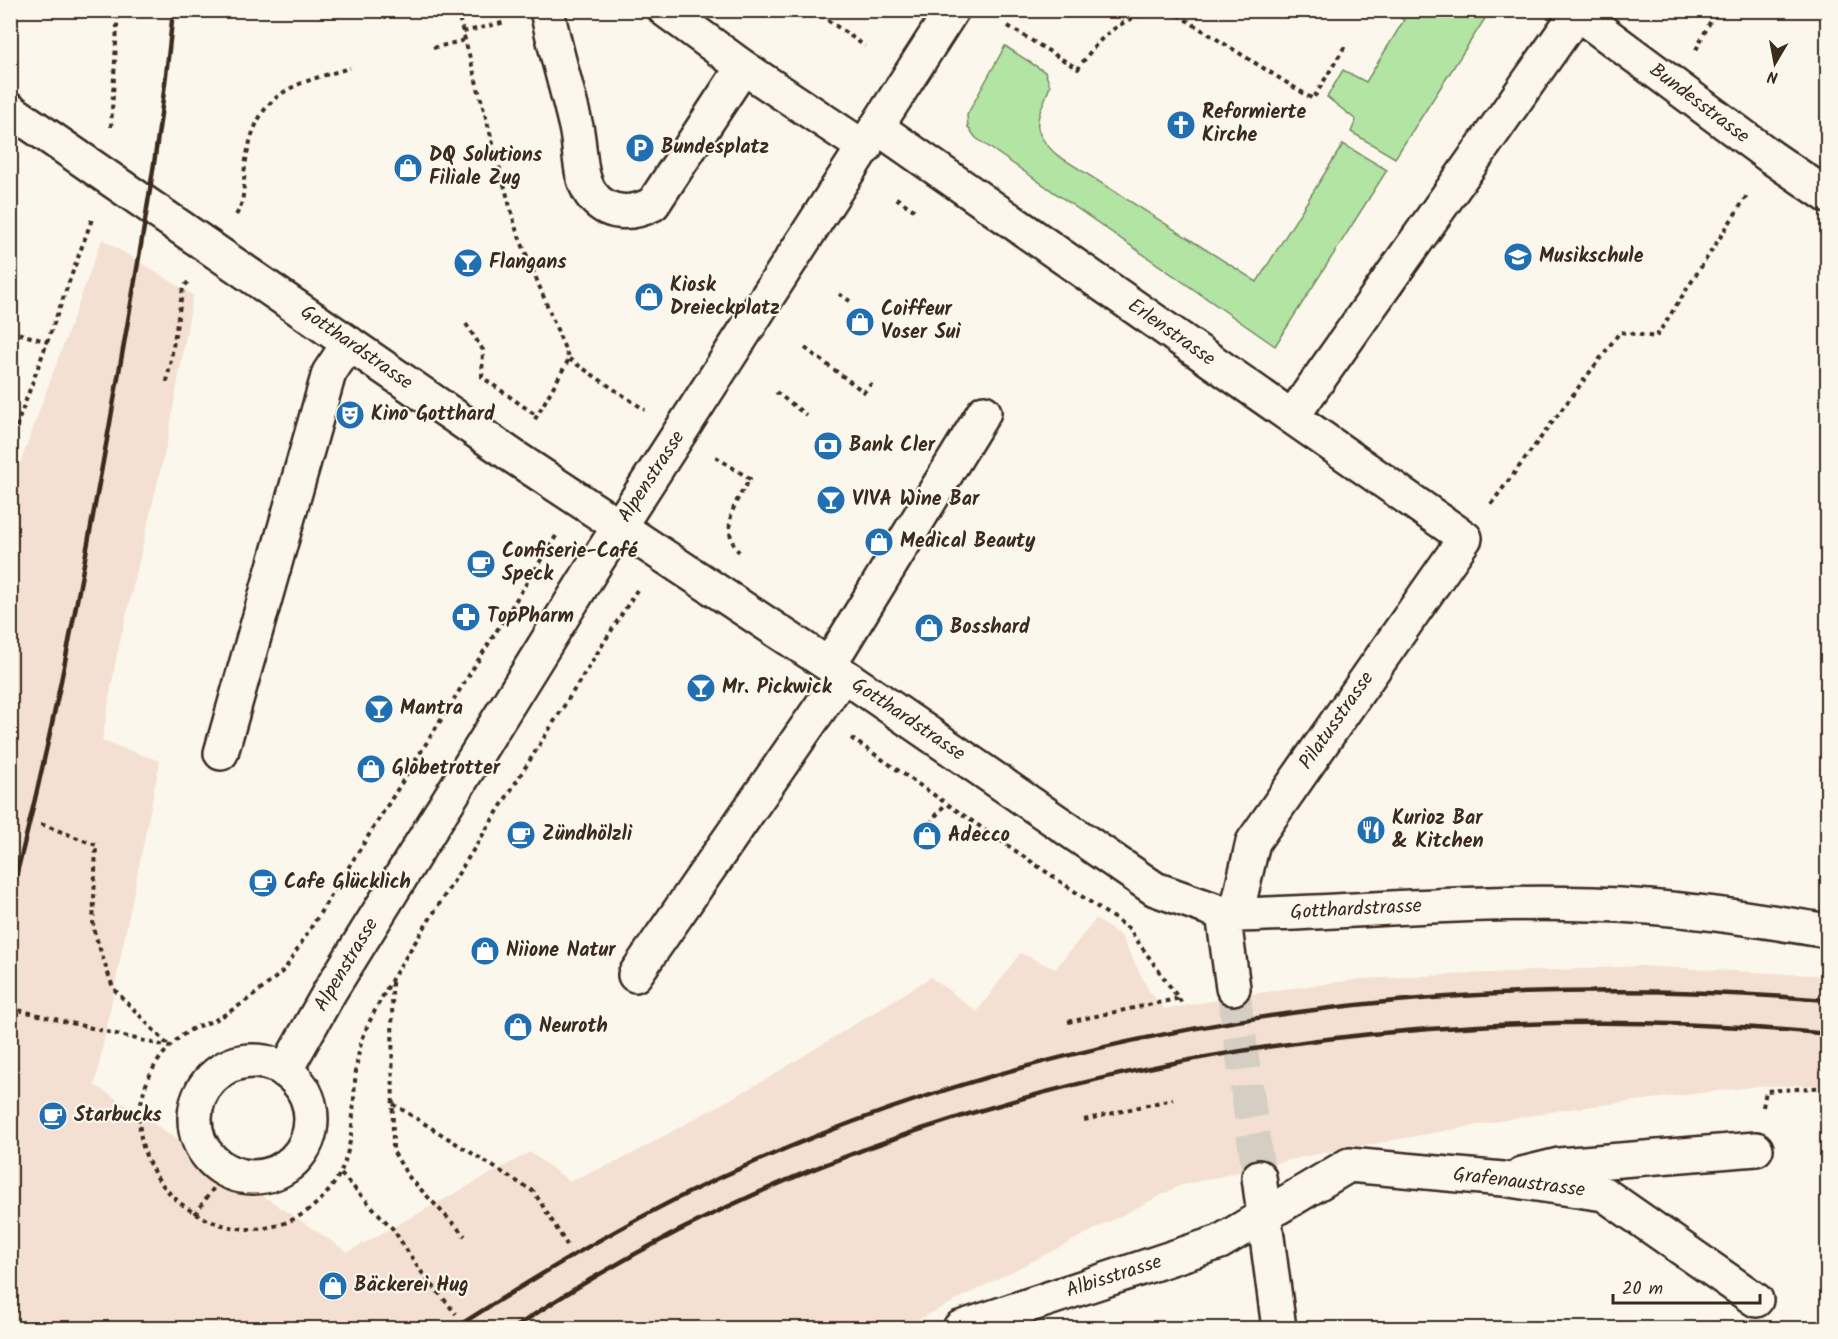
<svg xmlns="http://www.w3.org/2000/svg" width="1838" height="1339" viewBox="0 0 1838 1339" font-family="Kalam,sans-serif">
<rect width="100%" height="100%" fill="#fbf7ec"/>
<filter id="ink" filterUnits="userSpaceOnUse"><feTurbulence type="fractalNoise" baseFrequency=".0167" numOctaves="2"/><feDisplacementMap in="SourceGraphic" scale="12" xChannelSelector="R" yChannelSelector="G"/><feConvolveMatrix kernelMatrix="1 2 1 2 8 2 1 2 1" color-interpolation-filters="sRGB"/></filter>
<g filter="url(#ink)">
<path fill="#f3e0d2" d="M102,239l91,56 -25,143 -52,221 -14,82 58,20 -65,324 253,167 182,-100 39,29 50,-20 149,-83 163,-101 46,35 43,-59 35,16 41,-50 25,17 28,55 16,18 113,-19 83,-11 280,-13 186,10v109l-68,1 -198,24 -249,45 -133,31 -277,142h-891l-1,-837z"/>
<path fill="#b2e4a4" stroke="#768761" stroke-width="1.5" d="M1390,11h86l10,6 -91,141 -44,-26 5,-12 -29,-23 16,-27 23,12 38,-62z
M1005,46l40,26 5,14c-11,32 -24,41 7,69l200,127 86,-138 44,26 -112,176 -299,-208 -8,-11 -1,-12z"/>
<g fill="none" stroke-linecap="round" stroke-linejoin="round">
<path stroke="#d5cec3" stroke-width="33" stroke-dasharray="33 16" stroke-linecap="butt" d="M1233,988l26,189"/>
<g stroke="#3b2a1e" stroke-width="38">
<path id="minor" d="M547,10c8,40 20,78 29,117 5,21 2,48 15,67 16,22 40,21 62,10l90,-137
M665,10l78,57 122,81
M1573,10l198,147 57,39
M10,110l504,347 315,208 326,224 68,24 13,2c119,-3 237,-15 356,-11 80,2 157,14 236,27
M877,127l588,411 -212,304 -17,73
M1292,417l285,-404
M829,665l155,-253
M221,753l108,-380 20,-30
M1223,913l10,75
M635,975l208,-300
M195 1119a58 58 0 1 1 116 0a58 58 0 1 1-116 0Z
M285,1071l45,-80 267,-430 355,-551
M1522,1174l37,-9 197,-16
M1259,1177l20,151
M960,1328l260,-86 129,-77 154,14 101,15 152,106"/>
</g>
<path stroke="#3b2a1e" stroke-width="4" stroke-dasharray="4.5 4.5" stroke-linecap="butt" d="M457,10l59,219 53,130 -35,62
M813,10l52,36
M1170,10l143,89 32,-53
M1788,10l2,1
M1008,26l70,43c22,-33 37,-46 76,-59
M463,32l43,-10
M433,48l32,-8
M1696,50l20,-40
M111,127l7,-117
M896,198l18,12
M236,215c10,-15 7,-32 9,-49 11,-73 41,-80 105,-98
M839,294l11,7
M466,324l17,26 -1,27 55,39
M10,331l38,11
M805,348l59,44 8,-9
M569,359l76,51
M167,382l16,-94 5,-6
M776,392l30,23
M10,444l82,-225
M716,457l34,22c-15,22 -31,49 -11,73
M1491,504l129,-172 36,5 92,-143
M556,536l-271,433c-20,19 -42,35 -66,49 -7,4 -16,6 -25,10 -16,8 -32,25 -41,41 -59,111 90,216 172,126 40,-44 21,-102 37,-155 7,-21 20,-42 30,-61l245,-389
M851,738l277,190 54,75
M41,824l55,21 -3,83 20,60 57,59
M924,831l22,-28
M392,982l1,169 15,25 57,60
M10,1008l159,39
M1068,1022l113,-24
M393,1104l141,88 33,53
M1763,1107l3,-16 62,-4
M1084,1120l89,-21
M341,1174l52,55 26,40 37,45
M195,1214l31,-43"/>
<use href="#minor" stroke="#fbf7ec" stroke-width="33"/>
<path stroke="#3b2a1e" stroke-width="4.5" d="M10,899c42,-157 71,-316 100,-476 24,-137 50,-274 63,-413
M455,1328c85,-54 172,-107 264,-150 343,-160 733,-209 1109,-178
M514,1328c377,-255 866,-338 1314,-294"/>
</g>
</g>
<defs>
<g id="church-disc" transform="scale(1.5)"><circle r="9.5" fill="#1f6fb2" stroke="#fbf7ec"/><path d="M-1.2-6h2.4v3.5h3.3v2.4h-3.3V6h-2.4V-.1h-3.3v-2.4h3.3Z" fill="#fff"/></g>
<g id="parking-disc" transform="scale(1.5)"><circle r="9.5" fill="#1f6fb2" stroke="#fbf7ec"/><path d="M-3.5-5.5H1a3.5 3.5 0 0 1 0 7H-1V5.5H-3.5ZM-1-3.4V-.6H.8a1.4 1.4 0 0 0 0-2.8Z" fill="#fff"/></g>
<g id="shop-disc" transform="scale(1.5)"><circle r="9.5" fill="#1f6fb2" stroke="#fbf7ec"/><path d="M-5-2.5h2.3a2.7 3.5 0 0 1 5.4 0H5L5.5 6h-11ZM-1.5-2.5h3a1.5 2.3 0 0 0-3 0Z" fill="#fff"/></g>
<g id="school-disc" transform="scale(1.5)"><circle r="9.5" fill="#1f6fb2" stroke="#fbf7ec"/><path d="M0-5L7-2L0 1L-7-2ZM-4 1L0 2.5L4 1V4Q0 6-4 4Z" fill="#fff"/></g>
<g id="bar-disc" transform="scale(1.5)"><circle r="9.5" fill="#1f6fb2" stroke="#fbf7ec"/><path d="M-6-5H6L.8 .8V4.5H3.5V6h-7V4.5H-.8V.8Z" fill="#fff"/></g>
<g id="theatre-disc" transform="scale(1.5)"><circle r="9.5" fill="#1f6fb2" stroke="#fbf7ec"/><path d="M-5-5.5Q0-4 5-5.5V0Q5 5 0 6Q-5 5-5 0ZM-3.3-2.5H-1v1.5H-3.3ZM1-2.5H3.3v1.5H1ZM-2.8 1Q0 5.5 2.8 1Z" fill="#fff"/></g>
<g id="bank-disc" transform="scale(1.5)"><circle r="9.5" fill="#1f6fb2" stroke="#fbf7ec"/><path d="M-6-4H6V4H-6ZM0-2.3a2.3 2.3 0 1 0 0 4.6a2.3 2.3 0 1 0 0-4.6Z" fill="#fff"/></g>
<g id="cafe-disc" transform="scale(1.5)"><circle r="9.5" fill="#1f6fb2" stroke="#fbf7ec"/><path d="M-5.5-4.5H6V0H3Q3 3.5 0 3.5H-2.5Q-5.5 3.5-5.5 0ZM3-3.2v2h1.7v-2ZM-6 4.5H4V6H-6Z" fill="#fff"/></g>
<g id="pharmacy-disc" transform="scale(1.5)"><circle r="9.5" fill="#1f6fb2" stroke="#fbf7ec"/><path d="M-2-6h4v4h4v4h-4v4h-4v-4h-4v-4h4Z" fill="#fff"/></g>
<g id="restaurant-disc" transform="scale(1.5)"><circle r="9.5" fill="#1f6fb2" stroke="#fbf7ec"/><path d="M-5-6h1v4h1v-4h1v4h1v-4h1v5L-1.5 .5V6h-2V.5L-5-1ZM5-6V6H3V1.5H1.5Q1.5-4 5-6Z" fill="#fff"/></g>
</defs>
<g fill-rule="evenodd">
<use href="#church-disc" x="1181" y="125"/>
<use href="#parking-disc" x="640" y="148"/>
<use href="#shop-disc" x="408" y="168"/>
<use href="#school-disc" x="1518" y="257"/>
<use href="#bar-disc" x="468" y="263"/>
<use href="#shop-disc" x="649" y="297"/>
<use href="#shop-disc" x="860" y="322"/>
<use href="#theatre-disc" x="350" y="415"/>
<use href="#bank-disc" x="828" y="446"/>
<use href="#bar-disc" x="831" y="500"/>
<use href="#shop-disc" x="879" y="542"/>
<use href="#cafe-disc" x="481" y="564"/>
<use href="#pharmacy-disc" x="466" y="617"/>
<use href="#shop-disc" x="929" y="628"/>
<use href="#bar-disc" x="701" y="688"/>
<use href="#bar-disc" x="379" y="709"/>
<use href="#shop-disc" x="371" y="769"/>
<use href="#restaurant-disc" x="1371" y="830"/>
<use href="#cafe-disc" x="521" y="835"/>
<use href="#shop-disc" x="927" y="836"/>
<use href="#cafe-disc" x="263" y="883"/>
<use href="#shop-disc" x="485" y="951"/>
<use href="#shop-disc" x="518" y="1027"/>
<use href="#cafe-disc" x="53" y="1116"/>
<use href="#shop-disc" x="333" y="1286"/>
</g>
<g text-anchor="middle" dominant-baseline="central" stroke-width="4.5" stroke-linejoin="round" paint-order="stroke">
<g font-size="20" fill="#3b2a1e" stroke="#fbf7ec">
<text transform="translate(1699 104) rotate(37)">Bundesstrasse</text>
<text transform="translate(1171 333) rotate(35)">Erlenstrasse</text>
<text transform="translate(356 348) rotate(35)">Gotthardstrasse</text>
<text transform="translate(652 477) rotate(-57)">Alpenstrasse</text>
<text transform="translate(908 720) rotate(34)">Gotthardstrasse</text>
<text transform="translate(1337 721) rotate(-55)">Pilatusstrasse</text>
<text transform="translate(1356 910) rotate(-3)">Gotthardstrasse</text>
<text transform="translate(347 965) rotate(-59)">Alpenstrasse</text>
<text transform="translate(1519 1183) rotate(7)">Grafenaustrasse</text>
<text transform="translate(1114 1277) rotate(-18)">Albisstrasse</text>
</g>
<g font-size="20" font-weight="bold" fill="#3b2a1e" stroke="#fbf7ec" text-anchor="start">
<text x="1202" y="113">Reformierte<tspan x="1202" dy="23">Kirche</tspan></text>
<text x="661" y="148">Bundesplatz</text>
<text x="429" y="156">DQ Solutions<tspan x="429" dy="23">Filiale Zug</tspan></text>
<text x="1539" y="257">Musikschule</text>
<text x="489" y="263">Flangans</text>
<text x="670" y="286">Kiosk<tspan x="670" dy="23">Dreieckplatz</tspan></text>
<text x="881" y="310">Coiffeur<tspan x="881" dy="23">Voser Sui</tspan></text>
<text x="371" y="415">Kino Gotthard</text>
<text x="849" y="446">Bank Cler</text>
<text x="852" y="500">VIVA Wine Bar</text>
<text x="900" y="542">Medical Beauty</text>
<text x="502" y="552">Confiserie-Café<tspan x="502" dy="23">Speck</tspan></text>
<text x="487" y="617">TopPharm</text>
<text x="950" y="628">Bosshard</text>
<text x="722" y="688">Mr. Pickwick</text>
<text x="400" y="709">Mantra</text>
<text x="392" y="769">Globetrotter</text>
<text x="1392" y="819">Kurioz Bar<tspan x="1392" dy="23">&amp; Kitchen</tspan></text>
<text x="542" y="835">Zündhölzli</text>
<text x="948" y="836">Adecco</text>
<text x="284" y="883">Cafe Glücklich</text>
<text x="506" y="951">Niione Natur</text>
<text x="539" y="1027">Neuroth</text>
<text x="74" y="1116">Starbucks</text>
<text x="354" y="1286">Bäckerei Hug</text>
</g>
</g>
<rect width="1838" height="1339" fill="none" stroke="#fbf7ec" stroke-width="36"/>
<rect x="18" y="18" width="1802" height="1303" fill="none" stroke="#3b2a1e" stroke-width="2" filter="url(#ink)"/>
<g transform="translate(1775 63) rotate(190)" stroke="#fbf7ec" stroke-width="4.5" paint-order="stroke">
<path d="M0-4.5L10 22L0 15L-10 22Z" fill="#3b2a1e"/>
<text y="-9" font-size="16" font-weight="bold" text-anchor="middle" fill="#3b2a1e">N</text>
</g>
<path d="M1613 1294v9h147v-9" fill="none" stroke="#3b2a1e" stroke-width="3"/>
<text x="1622" y="1294" font-size="18" fill="#3b2a1e" stroke="#fbf7ec" stroke-width="4.5" paint-order="stroke">20 m</text>
</svg>
